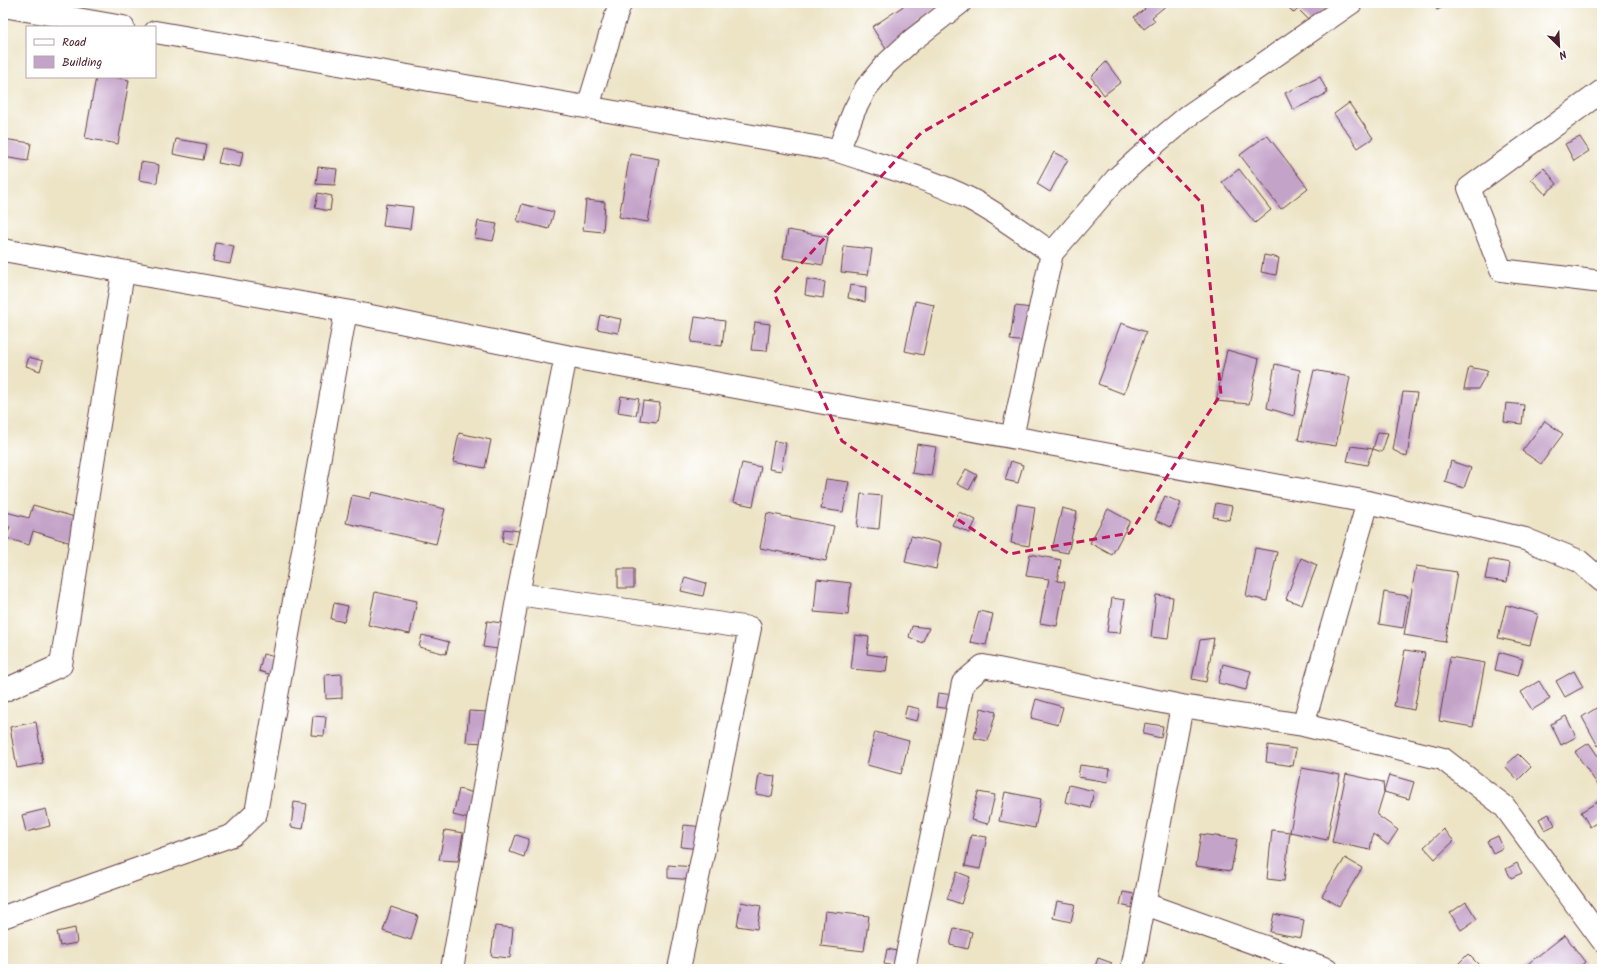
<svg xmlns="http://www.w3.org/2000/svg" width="1605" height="972" viewBox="0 0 1605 972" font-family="Kalam,sans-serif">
<rect width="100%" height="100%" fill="#fff"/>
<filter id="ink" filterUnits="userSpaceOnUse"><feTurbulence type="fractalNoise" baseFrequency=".025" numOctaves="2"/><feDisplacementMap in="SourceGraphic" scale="8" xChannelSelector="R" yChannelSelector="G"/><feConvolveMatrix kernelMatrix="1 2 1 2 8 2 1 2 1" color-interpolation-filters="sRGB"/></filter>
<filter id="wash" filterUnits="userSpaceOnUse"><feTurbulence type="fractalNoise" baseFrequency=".012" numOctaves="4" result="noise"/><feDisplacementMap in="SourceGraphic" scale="16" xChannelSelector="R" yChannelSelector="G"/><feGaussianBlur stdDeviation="0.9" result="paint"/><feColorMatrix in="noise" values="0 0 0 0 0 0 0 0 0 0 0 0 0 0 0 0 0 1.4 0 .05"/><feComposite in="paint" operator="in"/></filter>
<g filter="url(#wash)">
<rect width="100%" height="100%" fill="#ede4c6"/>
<g id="blocks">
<path fill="#c4a3c9" d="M908,3h36l-28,19 3,5 -33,22 -14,-22z
M1140,3h27l1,1 -16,13 3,4 -11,8 -10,-12 11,-8z
M1284,3h47l-20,19 -13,-13 -4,4z
M1434,3h18l-15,7z
M1106,62l15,20 -17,13 -13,-18z
M96,77h18l15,3 -11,64 -33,-6z
M1320,77l8,16 -35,17 -8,-17z
M1349,103l24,35 -15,10 -24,-34z
M1267,135l41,53 -27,21 -41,-54z
M1580,137l9,14 -15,10 -9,-17z
M3,139l28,4 -3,18 -25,-4z
M176,139l30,5 -3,16 -30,-6z
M222,148l21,4 -3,15 -22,-4z
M1054,152l14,7 -18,33 -13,-8z
M630,154l29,5 -11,63 -29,-5z
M141,162l18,3 -2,18 -18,-3z
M318,167l19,2 -2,16 -19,-1z
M1544,168l13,16 -12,10 -14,-15z
M1239,169l32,41 -16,13 -33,-41z
M318,193l14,3 -2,15 -15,-3z
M586,200l19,2 -2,30 -20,-2z
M386,204l27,3 -3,22 -27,-3z
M522,204l32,8 -5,17 -32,-8z
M478,221l19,3 -4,17 -18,-3z
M788,230l40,7 -5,28 -40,-7z
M216,243l18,3 -4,18 -17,-3z
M844,246l28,3 -4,26 -27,-3z
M1264,255l15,3 -3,17 -15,-3z
M807,279l18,3 -2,16 -18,-3z
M850,285l16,2 -1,15 -17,-4z
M915,301l19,4 -11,50 -18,-4z
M1015,306l17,2 -5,34 -17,-2z
M600,315l21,4 -3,14 -21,-4z
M695,317l30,4 -3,25 -31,-4z
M755,322l15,2 -3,27 -16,-1z
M1121,323l25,9 -22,62 -26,-10z
M1227,350l32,9 -10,45 -33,-3z
M29,357l14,4 -3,10 -14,-5z
M1275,364l25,6 -6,46 -27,-8z
M1469,367l19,4 -10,18h-14z
M1314,370l36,7 -14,69 -38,-6z
M1403,392l14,1 -10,64 -14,-7z
M621,396l18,3 -3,16 -18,-3z
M643,401l17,2 -3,19 -17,-2z
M1506,403l18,2 -2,19 -18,-2z
M1545,421l18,13 -22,30 -19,-13z
M1378,432l10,1 -6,19 -9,-3z
M459,433l32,7 -6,28 -32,-6z
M774,441l12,2 -5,28 -12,-2z
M917,444l19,3 -5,29 -19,-3z
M1351,446l22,3 -6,16 -20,-4z
M1011,461l12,4 -5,18 -13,-3z
M1451,461l20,7 -7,20 -19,-6z
M742,463l19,4 -8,39 -20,-4z
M966,469l11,6 -8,15 -12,-6z
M826,479l23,3 -6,30 -22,-3z
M372,492l73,17 -9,35 -90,-21 6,-28 18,4z
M861,494l21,2 -3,33 -22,-2z
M1165,496l16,7 -10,24 -16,-7z
M1216,503l16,3 -3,14 -16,-3z
M1017,504l18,3 -6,39 -18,-3z
M33,505l45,13 -7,25 -38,-12 -4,14 -23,-7 4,-11 -7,-2 3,-13 23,6z
M1062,508l15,4 -9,41 -16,-3z
M1108,509l22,12 -18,34 -22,-12z
M959,512l17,8 -6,13 -18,-8z
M767,513l67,13 -8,35 -66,-13z
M504,529l15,2 -2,14 -15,-3z
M911,536l30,7 -5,26 -31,-7z
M1255,548l22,4 -10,49 -21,-5z
M1030,554l31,6 -4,21 8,1 -8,44 -17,-3 9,-44 -23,-3z
M1301,558l16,7 -15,40 -16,-6z
M1489,559l21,4 -3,19 -22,-3z
M1416,566l41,6 -12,70 -41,-7z
M618,569h16v19h-16z
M685,577l21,6 -3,13 -22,-5z
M817,579l34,4 -3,32 -34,-3z
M375,592l42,9 -7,33 -42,-9z
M1384,592l24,4 -5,32 -24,-4z
M1156,595l17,2 -5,42 -17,-2z
M1112,598l13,2 -5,33 -13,-1z
M334,603l14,3 -4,16 -13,-3z
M1506,605l32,9 -8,31 -32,-7z
M979,611l14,3 -7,31 -16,-3z
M487,621l15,2 -4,26 -15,-2z
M912,626l17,2 -7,15 -13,-6z
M422,635l27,7 -3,12 -27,-7z
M855,635l14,2 -2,17 21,3 -2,15 -35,-3z
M1214,638l-8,44 -14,-3 8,-39z
M1405,650l20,3 -11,57 -20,-4z
M1499,652l24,7 -5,17 -23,-6z
M263,654l17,4 -5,18 -16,-5z
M1450,657l35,6 -12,64 -34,-6z
M1223,664l28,7 -5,19 -28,-7z
M1574,671l9,16 -18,10 -9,-16z
M342,674v24l-16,1 -1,-24z
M1539,681l11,18 -18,11 -11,-18z
M938,693l16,2 -2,14 -16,-2z
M1036,699l27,8 -5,18 -27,-7z
M907,706l13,3 -3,12 -13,-3z
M1598,707l4,8v28l-4,3 -16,-29z
M981,708l15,4 -8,29 -14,-3z
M469,711l19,1 -3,31 -19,-1z
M313,716l13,1 -2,19 -13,-1z
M1566,716l10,21 -15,8 -10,-21z
M36,722l7,41 -26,5 -7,-41z
M1145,723l18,3 -2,12 -18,-4z
M875,732l34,9 -8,33 -34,-9z
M1589,743l13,19v24l-2,2 -25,-36z
M1268,745l28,4 -3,17 -27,-4z
M1518,754l13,13 -13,13 -13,-14z
M1080,765l30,4 -2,13 -30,-5z
M1302,768l38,7 -13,65 -37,-8z
M759,774l16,2 -3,21 -16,-3z
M1346,774l37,8 1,10 -7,23 21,15 -10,15 -15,-11 -3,16 -38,-8z
M1389,775l25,7 -5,17 -25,-7z
M1069,785l25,6 -4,17 -25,-6z
M459,789l15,4 -5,26 -16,-4z
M978,792l17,3 -7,29 -17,-4z
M1005,792l36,7 -6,29 -36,-7z
M1602,799v20l-12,8 -9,-15z
M294,802l13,2 -4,25 -12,-2z
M46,809l4,17 -24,6 -4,-17z
M1549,814l6,11 -10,5 -6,-11z
M684,825l20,2 -3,22 -20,-2z
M1443,829l11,12 -19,18 -11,-12z
M445,830l18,3 -5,28 -19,-1z
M1272,830l18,2 -6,49 -17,-2z
M1201,834l36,5 -6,32 -35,-5z
M516,835l13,4 -5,18 -14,-5z
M971,835l16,2 -7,32 -15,-3z
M1498,836l5,12 -10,5 -6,-12z
M1345,858l17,10 -23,38 -17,-10z
M1517,863l5,10 -11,5 -5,-9z
M668,865l26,2 -1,13 -25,-2z
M957,872l13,5 -9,27 -14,-5z
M1123,892l17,3 -3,14 -17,-4z
M1057,901l18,3 -4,18 -18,-4z
M741,902l20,4 -4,23 -20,-3z
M1466,902l11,17 -16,11 -11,-17z
M391,907l27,9 -7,24 -28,-9z
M825,911l44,5 -5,35 -43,-5z
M1274,914l30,6 -3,18 -31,-6z
M495,926l18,2 -3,30 -19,-2z
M75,928l2,15 -17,3 -3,-14z
M954,928l18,4 -4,17 -18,-4z
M1565,935l20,27 -8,7h-56z
M887,949l15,3 -2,15 -16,-3z
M1468,954l15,15h-30z
M1098,958l14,5 -3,6h-15z"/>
</g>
</g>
<g filter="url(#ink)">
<use href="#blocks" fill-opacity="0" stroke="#623d42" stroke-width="1"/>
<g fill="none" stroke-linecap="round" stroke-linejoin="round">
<g stroke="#623d42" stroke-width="24">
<path id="minor" d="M3,6l120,21
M155,32l683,119c44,15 90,27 132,48 29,15 56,36 82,54
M1602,91l-133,97 32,82 101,12
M588,107l30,-98 3,-6
M838,151l16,-40 12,-23 19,-23 26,-24 49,-38
M3,250l343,61 220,45 802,146 157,37 54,22 23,20
M1012,437l40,-184 64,-74 41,-37 31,-26 163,-113
M518,594l232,34 -71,341
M3,691l58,-26 62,-393
M1303,725l65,-223
M1145,904l182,65
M3,917l230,-82 23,-22 90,-502
M452,969l66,-375 48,-238
M904,969l59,-286 20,-17 199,40 121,19 140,34 61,47 98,134
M1132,969l50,-263"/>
</g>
<use href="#minor" stroke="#fff" stroke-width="22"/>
</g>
</g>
<path fill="none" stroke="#c2185b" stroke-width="3" stroke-dasharray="8 5" stroke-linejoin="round" d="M1059,54l143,149 19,191 -91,139 -121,21 -167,-113 -68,-148 147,-160z"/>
<rect width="1605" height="972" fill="none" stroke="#fff" stroke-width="16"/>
<rect x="26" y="26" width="130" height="52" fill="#ffffff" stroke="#b7a5aa"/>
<rect x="34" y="39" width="20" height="6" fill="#ffffff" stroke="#b7a5aa"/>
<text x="62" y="46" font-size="12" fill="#4a1f2b">Road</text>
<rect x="34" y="56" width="20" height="12" fill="#c4a3c9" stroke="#b7a5aa"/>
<text x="62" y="66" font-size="12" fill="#4a1f2b">Building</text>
<g transform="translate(1559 46) rotate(156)" stroke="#ffffff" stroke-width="3" paint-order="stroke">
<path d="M0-3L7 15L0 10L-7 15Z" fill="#4a1f2b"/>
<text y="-6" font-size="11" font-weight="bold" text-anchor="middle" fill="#4a1f2b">N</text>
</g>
</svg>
